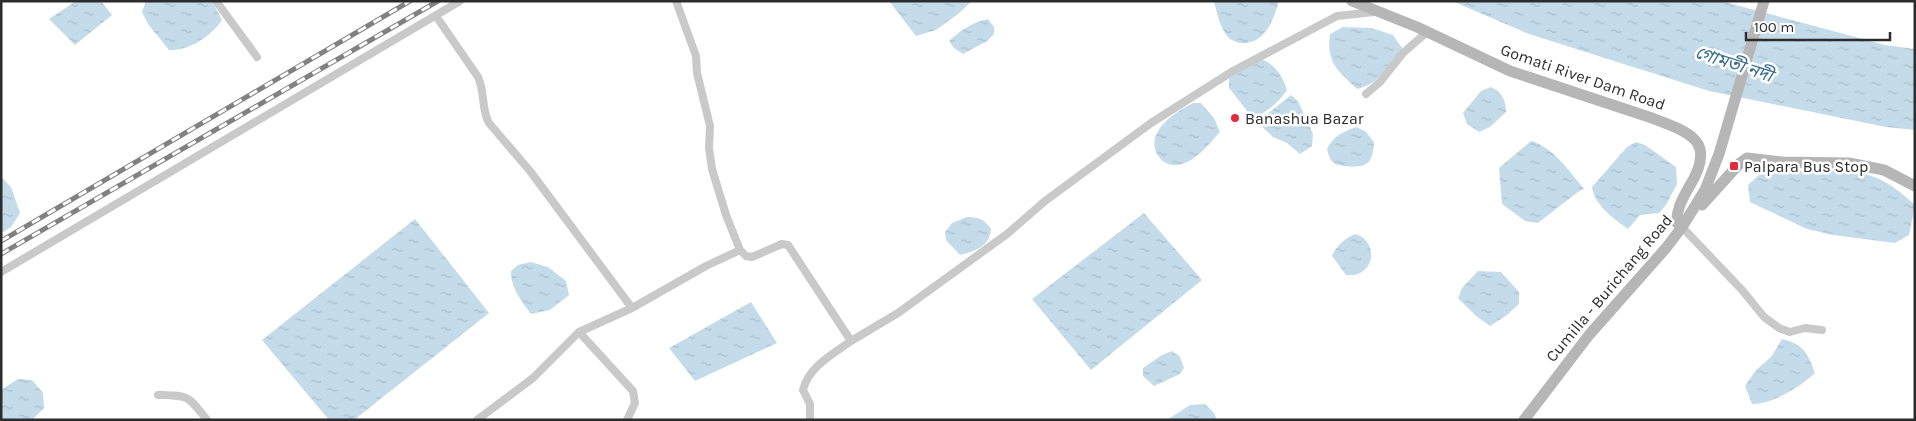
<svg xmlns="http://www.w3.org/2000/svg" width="1916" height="421" viewBox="0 0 1916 421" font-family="Karla,'Noto Sans Bengali',sans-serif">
<defs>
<pattern id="water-ripples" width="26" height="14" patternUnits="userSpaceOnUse" patternTransform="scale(1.25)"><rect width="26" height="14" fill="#c4dcea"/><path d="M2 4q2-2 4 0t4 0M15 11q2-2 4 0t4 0" fill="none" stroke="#a9bdc9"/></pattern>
</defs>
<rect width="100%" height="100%" fill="#fff"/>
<path fill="url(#water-ripples)" d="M76,1h25l11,14 -37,30 -26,-26z
M146,1h66l10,19c-11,17 -34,31 -53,30l-21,-26 -6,-12z
M889,1h82v1l-13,12 -22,16 -20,6z
M1214,1h65c-5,17 -12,39 -32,42 -6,1 -13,-1 -18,-5 -9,-9 -12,-25 -15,-37z
M1452,1h269l164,44 30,4v81l-29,-3 -177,-36 -180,-57z
M988,19l6,8v7l-7,7 -24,13 -9,-6 -5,-7c14,-12 22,-18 39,-22z
M1343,27l29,1 21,7 9,13c-12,18 -23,36 -45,41 -19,-18 -31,-26 -27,-55z
M1261,59c15,6 21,16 26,31 -9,13 -20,23 -35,27l-23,-29v-9l6,-7z
M1491,87c11,5 15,13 15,25l-16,15 -11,5 -12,-8 -4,-11 18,-22z
M1291,95l7,6 15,33 -1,12 -12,8 -13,-11 -14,-6 -12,-11 1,-8z
M1193,103h8l13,15 6,14c-11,12 -25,31 -43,33 -17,2 -28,-18 -20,-32 7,-14 23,-23 36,-30z
M1356,127l9,4 9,11c-1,23 -8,26 -30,24 -5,-1 -10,-1 -13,-6 -2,-3 -3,-8 -4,-11 6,-13 16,-17 29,-22z
M1531,141c22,6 39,31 53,48l-6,3 -40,31 -13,-2 -23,-17 -3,-36z
M1636,142l9,3 31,22 1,17 -11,21 -7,8 -19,2 -12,14c-15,-11 -33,-23 -36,-42l35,-40z
M1772,172c33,1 74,-6 105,6 14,6 26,16 38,27l-6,30 -14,8 -62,-8 -26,-6 -57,-27 -2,-17 11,-10z
M1,177l10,10 9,26 -9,14 -10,6z
M1144,213l58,67 -111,90 -59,-71z
M967,217c12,0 17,2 24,12 -1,17 -15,22 -31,26l-14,-15 -1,-8 7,-9z
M415,219l74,94 -135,107h-25l-67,-80z
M1355,234c19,5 23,31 3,40 -3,1 -8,1 -12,1l-14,-19c5,-11 12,-17 23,-22z
M531,262l17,5 18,14 3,14 -19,15 -19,4c-10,-14 -20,-25 -20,-43l7,-6z
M1478,271l23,1 18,20v12l-12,11 -17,11 -14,-10 -18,-18 4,-10z
M751,302l26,41 -82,38 -26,-33z
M1782,339c21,5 26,14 33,34 -15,14 -42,31 -63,31l-7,-18 11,-16 15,-13z
M1172,351l8,6 4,11 -4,6 -26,12 -11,-10v-8l19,-13z
M18,379l14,1 11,13 1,15 -12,12h-31v-30z
M1205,404l9,9 3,7h-50l23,-15z"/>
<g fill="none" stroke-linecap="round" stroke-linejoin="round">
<path stroke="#c9c9c9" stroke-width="8" d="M216,1l41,56
M676,1l20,55 1,17 13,53 -1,22 3,21 14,46 14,35 6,6 6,1 30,-13 6,1 63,96 47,-28 109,-79 38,-33 106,-78 82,-52 104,-55 37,-4
M436,16l42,61c7,14 3,32 11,46l41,48 102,137
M1366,94l14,-12 23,-29 24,-21
M1682,227l60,63 22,27 15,11 11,4 15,-4 17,2
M1,272l459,-271
M579,332l54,59 2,12 -8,17
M158,395c33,1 29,0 49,25
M477,420l56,-42 46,-46 53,-24 74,-42 34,-16
M810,420v-16l-7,-14c5,-23 30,-36 48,-49"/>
<path stroke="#b6b6b6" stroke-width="11" d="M1352,1l65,26 93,44 142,47c40,15 65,24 37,69 -6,11 -13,22 -12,36l5,4
M1702,205l38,-42 7,-5 36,4 66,1 35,7 31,16
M1524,420l65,-85 77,-87 16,-21 23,-37 14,-36 45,-153"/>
<g stroke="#818181" stroke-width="5">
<path id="rail" d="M1,241l409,-240
M1,254l437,-253"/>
</g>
<use href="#rail" stroke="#fff" stroke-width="3" stroke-dasharray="9" stroke-linecap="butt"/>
</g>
<g fill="#e52b3a" stroke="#fff" stroke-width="2">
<circle cx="1235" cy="118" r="5"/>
<rect x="1729" y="161" width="10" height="10" rx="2.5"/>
</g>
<g text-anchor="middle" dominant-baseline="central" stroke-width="5" stroke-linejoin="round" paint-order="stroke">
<g font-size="16" fill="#2c2c2c" stroke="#fff">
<text transform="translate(1583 77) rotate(19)">Gomati River Dam Road</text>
<text transform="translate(1609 288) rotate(-50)">Cumilla - Burichang Road</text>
</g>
<g font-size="16" fill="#2c2c2c" stroke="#fff" text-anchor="start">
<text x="1245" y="118">Banashua Bazar</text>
<text x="1744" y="166">Palpara Bus Stop</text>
</g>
<g font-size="18" font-style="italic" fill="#3a6e8d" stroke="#fff">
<text transform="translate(1734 64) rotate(18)">গোমতী নদী</text>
</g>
</g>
<rect width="1916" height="421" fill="none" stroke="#2c2c2c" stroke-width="5"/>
<path d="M1746 32v8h144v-8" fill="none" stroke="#2c2c2c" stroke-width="2.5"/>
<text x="1754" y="32" font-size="15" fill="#2c2c2c" stroke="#ffffff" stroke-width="4" paint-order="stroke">100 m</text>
</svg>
